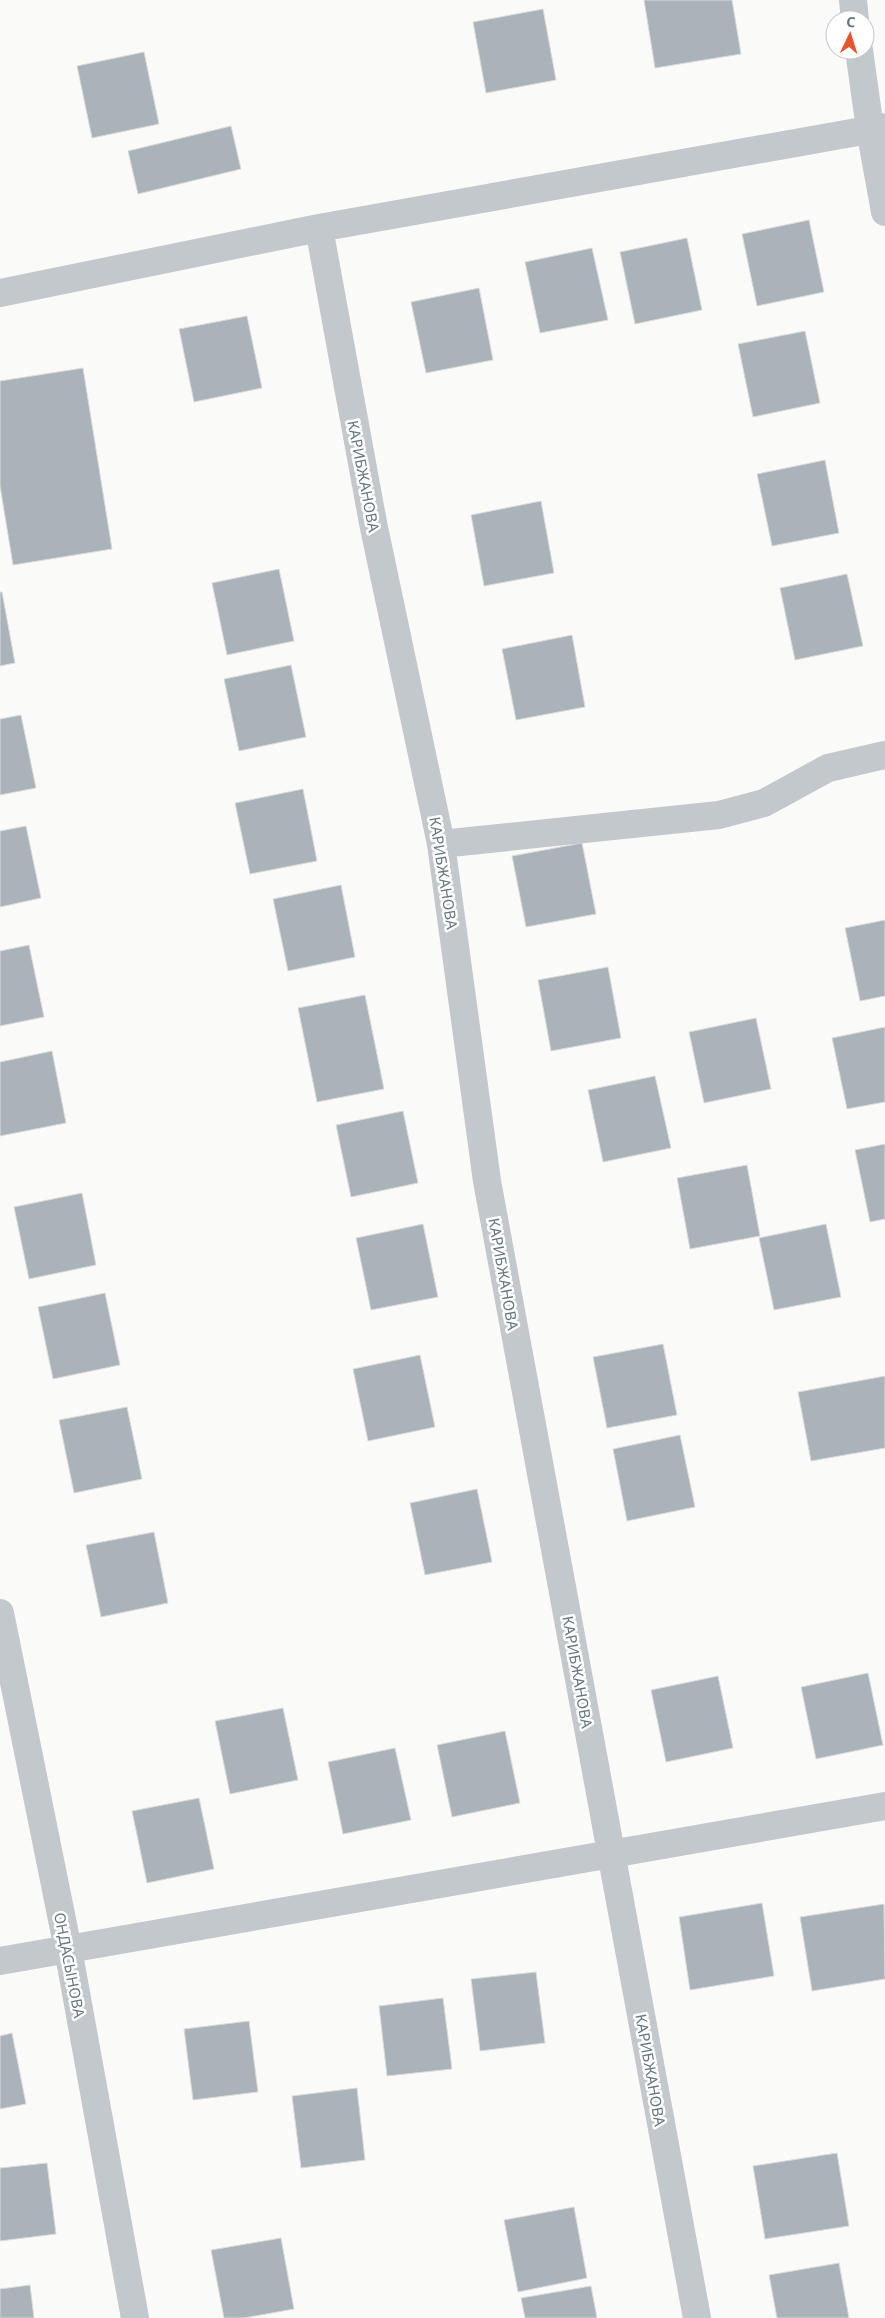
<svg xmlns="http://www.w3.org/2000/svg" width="885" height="2318" viewBox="0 0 885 2318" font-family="'Noto Sans',sans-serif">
<rect width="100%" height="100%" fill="#fafaf8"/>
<path fill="#aab3b9" stroke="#dcdcda" d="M644,0h88l9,54 -86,14z
M543,9l13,71 -70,13 -13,-71z
M144,52l15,72 -67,14 -15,-72z
M231,126l10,43 -103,25 -10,-43z
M809,220l15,72 -67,14 -15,-72z
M687,238l15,72 -67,14 -15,-72z
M592,248l16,72 -68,13 -15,-71z
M479,288l14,72 -67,13 -15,-71z
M247,316l15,72 -68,14 -15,-73z
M805,331l15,72 -67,14 -15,-73z
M83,368l29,181 -99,16 -13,-79v-105z
M825,460l14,73 -67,13 -15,-72z
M541,501l13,72 -70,13 -13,-71z
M279,569l15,72 -67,14 -15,-72z
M847,574l16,72 -68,14 -15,-72z
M0,592h2l13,71 -15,3z
M572,635l13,72 -69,13 -14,-71z
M291,665l15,72 -67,14 -15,-72z
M21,715l15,73 -36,7v-76z
M303,789l14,72 -67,13 -15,-71z
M26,826l15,72 -41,9v-76z
M582,843l14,71 -70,13 -14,-71z
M341,885l14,72 -67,14 -15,-72z
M885,920v76l-25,5 -15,-73z
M29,945l15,72 -44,9v-75z
M608,967l13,71 -70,13 -13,-71z
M365,995l19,94 -67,13 -19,-94z
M756,1018l15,71 -67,14 -15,-71z
M885,1027v75l-38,7 -15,-71z
M52,1051l14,72 -66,13v-74z
M655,1076l16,72 -68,14 -15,-72z
M403,1111l15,72 -67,14 -15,-72z
M885,1144v75l-15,3 -15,-72z
M747,1165l13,71 -70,13 -13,-71z
M82,1193l14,72 -67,14 -15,-72z
M423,1224l15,73 -67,13 -15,-72z
M826,1224l15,73 -67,13 -15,-72z
M105,1293l15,72 -67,14 -15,-72z
M663,1344l14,71 -70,13 -14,-71z
M420,1355l15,72 -67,14 -15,-72z
M885,1376v72l-74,13 -13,-69z
M127,1407l15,72 -68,14 -15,-73z
M680,1435l15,72 -68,14 -14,-72z
M477,1489l15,73 -67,13 -15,-72z
M154,1532l14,71 -67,14 -15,-72z
M868,1673l15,72 -67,14 -15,-72z
M718,1676l15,72 -67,14 -15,-72z
M283,1708l15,72 -68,14 -15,-73z
M505,1731l15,72 -68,14 -15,-72z
M395,1748l16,72 -68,14 -15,-72z
M199,1798l15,71 -67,14 -15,-72z
M762,1903l12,73 -84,14 -11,-73z
M884,1904l1,75 -73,12 -12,-74z
M536,1972l9,71 -65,8 -9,-72z
M443,1998l9,71 -65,7 -8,-70z
M249,2021l9,71 -65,8 -9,-71z
M12,2033l14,71 -26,5v-73z
M357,2088l8,72 -64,8 -9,-72z
M837,2153l12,73 -84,13 -12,-73z
M47,2163l9,71 -56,7v-73z
M574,2207l13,71 -69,14 -14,-72z
M281,2238l13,71 -50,9h-20l-13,-68z
M839,2263l10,55h-72l-8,-43z
M30,2285l4,33h-34v-29z
M591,2286l6,32h-72l-4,-20z"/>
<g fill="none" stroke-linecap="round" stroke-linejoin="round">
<path stroke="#c3c8cc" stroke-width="28" d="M853,0l2,20
M859,50l11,79 15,83
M319,228l54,295 68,321 46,337 210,1137
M0,293l319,-65 566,-101
M441,844l278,-29 45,-12 64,-35 57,-13
M0,1613l68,336 67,369
M0,1961l885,-155"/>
</g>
<g text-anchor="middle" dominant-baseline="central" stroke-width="5" stroke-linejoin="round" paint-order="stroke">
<g font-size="15" fill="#657683" stroke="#fff">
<text transform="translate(364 476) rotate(79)">КАРИБЖАНОВА</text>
<text transform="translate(444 873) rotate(81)">КАРИБЖАНОВА</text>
<text transform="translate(504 1274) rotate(80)">КАРИБЖАНОВА</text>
<text transform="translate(578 1672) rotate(80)">КАРИБЖАНОВА</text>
<text transform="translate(70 1965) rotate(79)">ОНДАСЫНОВА</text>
<text transform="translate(651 2070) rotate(80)">КАРИБЖАНОВА</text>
</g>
</g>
<g transform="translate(850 35) rotate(4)"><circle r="24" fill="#ffffff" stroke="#c1c8cd"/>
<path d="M0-4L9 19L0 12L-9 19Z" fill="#e4572e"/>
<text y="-8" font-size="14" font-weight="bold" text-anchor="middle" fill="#657683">С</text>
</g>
</svg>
